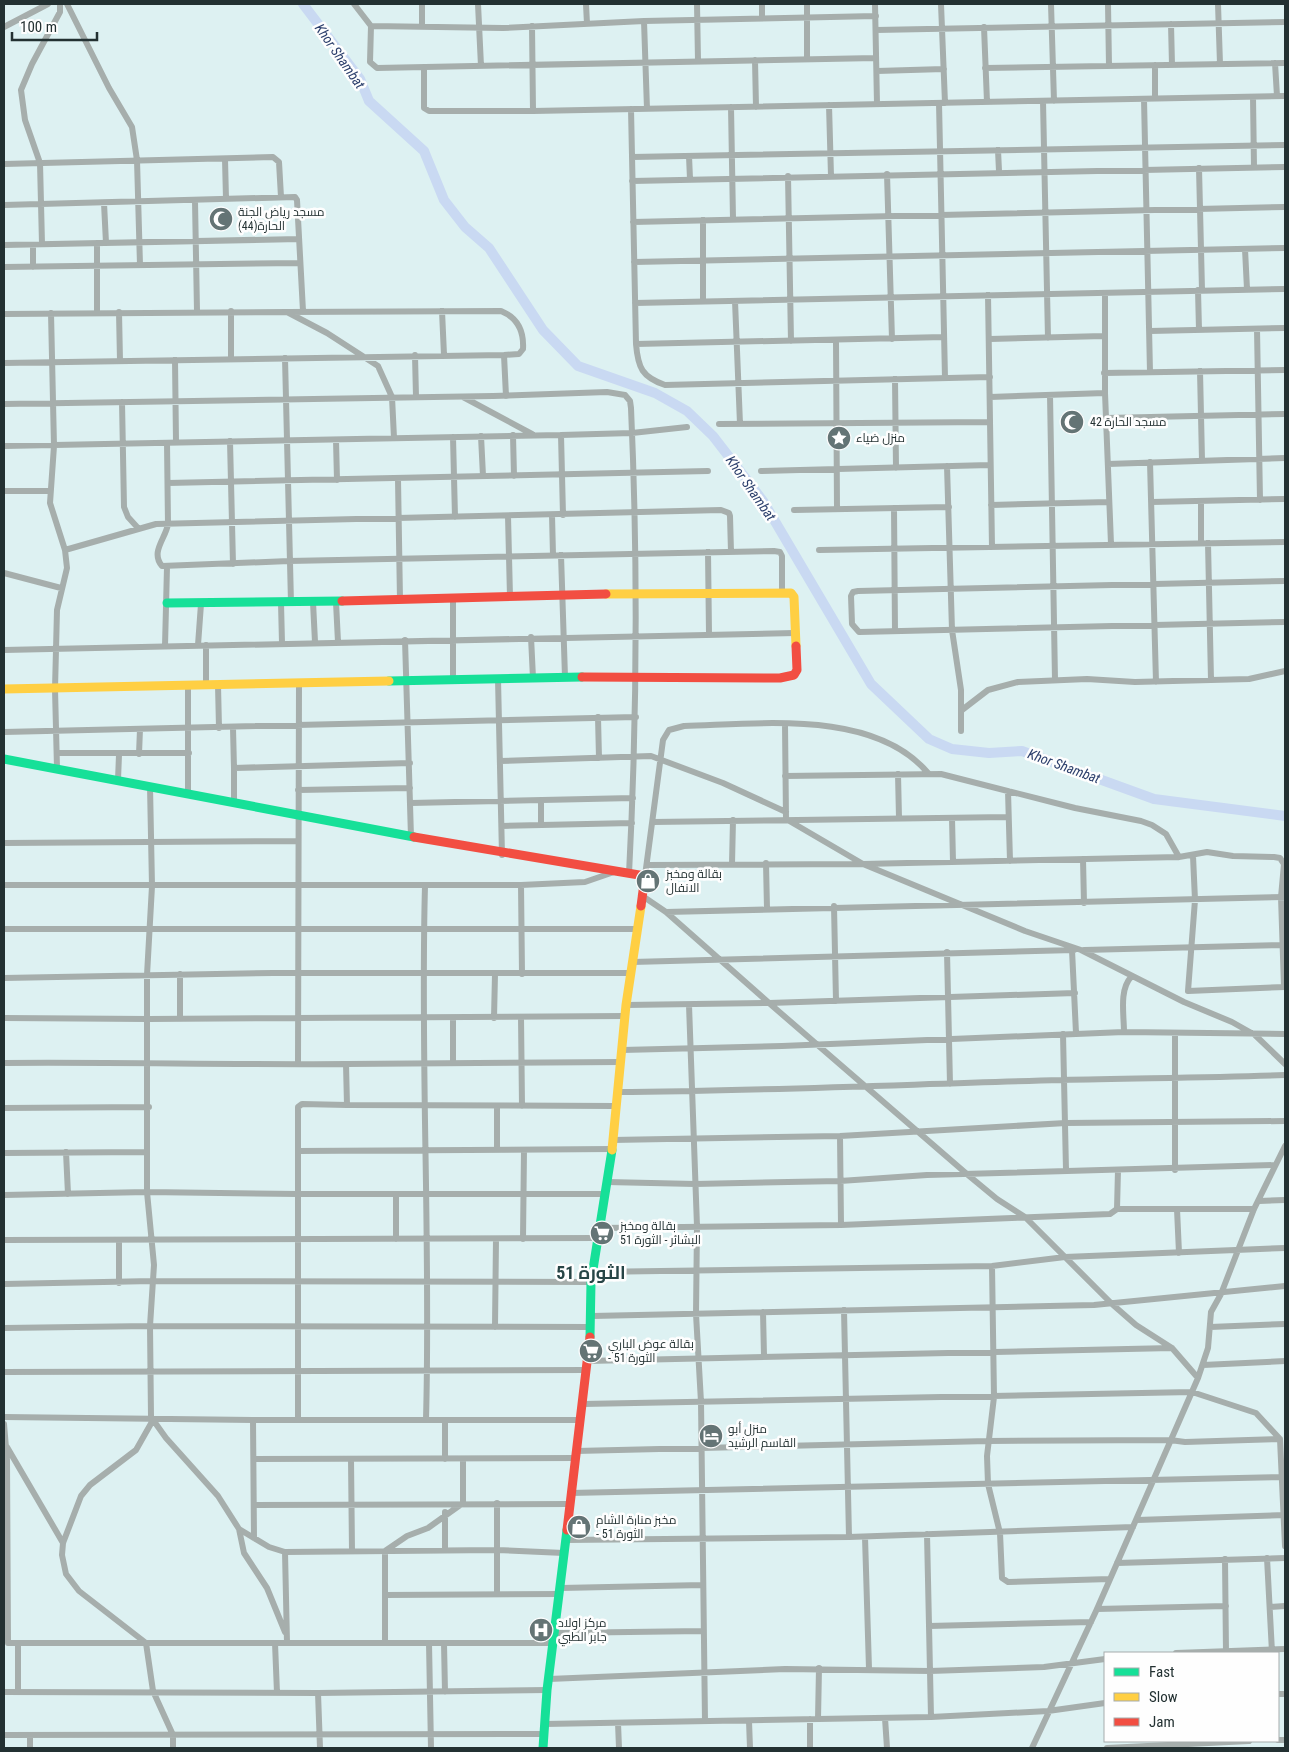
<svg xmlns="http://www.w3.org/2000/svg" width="1289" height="1752" viewBox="0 0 1289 1752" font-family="'Roboto Condensed',Cairo,sans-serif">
<rect width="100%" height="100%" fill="#ddf1f2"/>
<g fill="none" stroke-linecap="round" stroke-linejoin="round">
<path stroke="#c9d9f2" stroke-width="10" d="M303,4l57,75 9,22 55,50 20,49 21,27 24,21 54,82 35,36 77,27 32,18 26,25 50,65 108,183 58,55 23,10 37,4 33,-2 132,48 131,17"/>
<path stroke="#a6aeac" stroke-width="6" d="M67,4l42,84 23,39 5,33 3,105
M354,4l17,22 -1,36 7,6 499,-10
M422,4v22
M478,4l3,62
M586,4l1,20
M697,4l1,57
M762,4v14
M807,4v55
M875,4l2,100
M941,4l4,99
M1051,4l3,97
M1108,4l1,62
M1218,4l2,60
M644,21l3,88
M1171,24l1,41
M371,26l132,2 141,-7 232,-5
M532,26l1,85
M4,27l44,-23
M984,27l3,75
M876,30l409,-8
M755,60l1,47
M1275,63l2,33
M1155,65v33
M424,67v41l5,3h104l752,-15
M985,68l300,-5
M877,71l67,-2
M1253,97l1,70
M1144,99l6,273
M1043,101l5,237
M939,103l6,275
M829,105l2,71
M731,107l2,112
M631,109l5,235 308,-7
M998,150l1,21
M689,156l1,23
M632,157l653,-12
M225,159l1,40
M4,164l269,-7 6,5 2,35
M1199,168l3,122
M887,174l5,165
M788,176l3,165
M632,181l653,-14
M195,201l2,110
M104,203l2,40
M4,205l291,-8 2,3 6,111
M703,220v81
M633,222l652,-15
M97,243v69
M42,244l-2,-81 -15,-43 -4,-30 11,-26 28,-52v-8
M4,245l295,-6
M33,245v22
M1245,249l2,40
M634,262l651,-14
M4,267l296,-4
M1198,290l1,40
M1105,293v100l6,151
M988,295l4,252
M735,301l5,123
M635,303l650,-14
M231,311v48
M442,311l2,44
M119,312l1,49
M51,313l3,133 -4,57 15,47 2,18 -10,42 -2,79 2,79
M4,314l283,-2 40,21 51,33 14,31 2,41
M1257,329l3,171
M1150,331l135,-3
M990,339l114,-3
M836,340l1,169
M636,344c2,24 6,33 29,41l325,-8
M415,355l1,42
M504,355l2,41
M285,358l6,245
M175,360l1,82
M4,363l500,-8 15,-1 4,-5c1,-17 -5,-31 -22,-38l-214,1
M1200,371l2,89
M1104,373l181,-3
M895,379l1,89
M1050,395l5,285
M463,397l69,37
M990,397l115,-4
M122,402l2,105 4,10 10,11
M4,404l489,-8 114,-4 18,3 5,6 1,7c7,155 6,311 -2,466
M1106,418l179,-4
M719,424l271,-2
M513,435l1,41
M561,435l2,80
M481,436l2,40
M453,437l2,80
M336,440l1,40
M230,441l3,123
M167,443l1,81c-2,14 -18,28 -6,42l127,-5 485,-10 6,1 2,4v37
M4,446l557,-11 71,-2 55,-6
M1150,462l6,220
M1108,464l177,-6
M947,466l5,164 9,60v41
M761,471l229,-6
M398,479l2,121
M168,483l540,-12
M4,491h46
M1201,501v42
M1152,502l133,-3
M991,505l118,-3
M894,508l1,123
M794,510l155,-3
M552,515l1,40
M508,516l2,81
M1208,543l3,137
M65,550l91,-26 565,-14 8,3 1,3 1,36
M819,550l466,-8
M708,552l1,82
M561,555l4,122
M4,573l57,15
M1285,581l-427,10 -5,1 -2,4 1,28 7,8 426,-10
M453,598v82
M313,602l2,40
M336,602l2,40
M281,603l1,40
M531,637l2,41
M405,640l6,197
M198,645l3,-41
M165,646l2,-79
M4,650l791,-17
M498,679l4,176
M206,685v-40
M218,685l1,43
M188,686v108
M962,710l26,-20 30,-8 69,-3 48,3 114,-3 36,-8
M598,717l1,41
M785,724l1,95 77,45 162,67 56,19 103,52 48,20 23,13 30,29
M233,728l1,40
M4,732l632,-15
M58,753h131
M139,754l1,-25
M500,761l151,-5 72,27 63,29
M898,774l1,44
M785,776l156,-2 134,34 66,13 11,4 14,9 13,23
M118,780l1,-25
M298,790l112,-2
M1008,791l2,70
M541,800v25
M234,803v-35l176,-5
M411,803l222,-5
M952,818l1,44
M653,822l355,-5
M502,826l130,-3
M4,843l293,-2
M1193,856l2,44 -7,91 97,-4
M1083,859l1,44
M766,863l1,46
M732,864l1,-44
M647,865l216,-1 316,-7 28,-5 26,4 41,1 6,1 4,6 -3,33 3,90
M645,876l18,-136 6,-10 15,-4c76,-2 190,-17 244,47
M4,885h517l64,-3 29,-10
M521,885l1,89
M425,886c-5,178 6,356 1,533
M641,895l25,17 103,91 306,-10
M834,906l2,95
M666,912l619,-15
M4,929h632
M1072,950l4,83
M1084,950l201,-5
M947,952l3,132
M632,962l442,-12
M4,978l269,-5h358
M626,1005l143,-2 199,172 29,24 28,18 87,87 24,21 36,23 26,30
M689,1005l8,221 -1,88 5,88 4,319
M521,1017l1,89
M4,1018l144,1 477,-3
M453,1018v45
M494,1018l1,-44
M180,1019v-45
M1124,1032c0,-17 -5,-42 7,-55
M1063,1034l3,136
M1175,1034v136
M622,1050l160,-4 342,-14 161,2
M4,1063c114,-1 228,2 342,1l1,41 -45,-1 -4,3v87l-151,-2v-217l5,-89 -2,-100
M298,1064l1,-381
M346,1064l275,-2
M617,1092c148,-1 297,-8 445,-12 75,-2 149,-2 223,-5
M347,1105l268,1
M4,1108l145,-1
M840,1136l1,89
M612,1140l228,-4 226,-13 219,-2
M497,1150v-44
M298,1151l314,-2
M66,1152l2,42
M4,1153l143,-1
M607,1182l88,2 145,-3 87,-6 348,-10
M4,1195l143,-3 7,73 -4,61 1,91 15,21 52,58 21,33 30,18 16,5 212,-2 67,3
M396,1195v44
M1259,1201l26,-1
M1117,1209h137
M1177,1209l2,44
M601,1228l240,-3 269,-11 7,-5 1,-39
M523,1239l1,-89
M4,1240l594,-2
M992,1266l2,131 -7,59 1,28 12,49 2,45 6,4 102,-3
M592,1272l400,-6 73,-9 220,-9
M119,1283v-43
M4,1284l149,-3 438,1
M844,1310l5,227
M763,1312l1,44
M592,1316l502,-11 191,-19
M495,1327l1,-88
M1210,1327l75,-3
M4,1328l146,-2 440,1
M587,1361l585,-13
M1203,1365l82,-4
M4,1372l582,-2
M583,1404l609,-12 64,21 24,26 5,107
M4,1417l249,3h327
M298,1418v-224h307
M153,1420l-17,30 -46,35 -9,11 -18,47 -1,12 4,19 13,17 67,52 7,48 20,44v13
M253,1420l1,118
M445,1420v39
M4,1424l3,36 1,183h279l-2,-91
M7,1447l56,96
M576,1451l412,-10 182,-1 15,2 95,-3
M254,1459l321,-1
M351,1459l1,92
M570,1493l714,-16
M254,1505l315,-1
M445,1512v38
M1137,1520l148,-5
M239,1529l5,24 23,35 18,44
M927,1534l4,183
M865,1537l4,132
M566,1540l283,-3 284,-10
M1267,1558l5,94
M1225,1559l1,94
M1117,1563l168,-5
M561,1588l142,-3
M497,1594v-91
M385,1595l175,-1
M1270,1607l15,-1
M1097,1609l129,-3
M929,1626l162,-4
M555,1633l148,-2
M18,1643v48
M275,1643l2,50
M287,1643h267
M385,1643v-92l22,-15 21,-8 35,-25v-43
M429,1643l2,105
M444,1643l1,49
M1176,1653l109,-4
M549,1679l236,-10 145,2 114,-4 61,-8
M4,1692l314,1 229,-3
M318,1693l2,55
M1278,1694h7
M885,1718l2,30
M810,1719v29
M818,1719l1,-51
M749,1721l1,27
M618,1723l1,25
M545,1724l386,-7 117,-6 57,-8
M4,1735l540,-1
M30,1735v13
M1278,1740h7
M1032,1748l65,-139 101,-231 10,-30 3,-36 10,-18 33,-85 31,-63
M1107,1748l142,-7"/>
<path stroke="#16e098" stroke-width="9" d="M167,603l175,-2
M389,681l193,-4
M4,759l410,78
M590,1337l1,-55 21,-132
M543,1748l4,-58 20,-160"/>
<path stroke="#ffcf43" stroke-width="9" d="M606,594l185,-1 3,4 2,49
M4,689l385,-8
M612,1150l14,-145 15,-99"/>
<path stroke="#f24e42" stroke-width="9" d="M342,601l264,-7
M582,677l198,1 14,-3 3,-5 -1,-24
M414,837l231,39 -4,30
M567,1530l23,-193"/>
</g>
<defs>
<g id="mosque-disc" transform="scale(1.25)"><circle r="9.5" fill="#647475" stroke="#fefefe"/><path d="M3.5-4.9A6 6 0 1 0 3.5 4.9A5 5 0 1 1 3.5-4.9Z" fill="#fff"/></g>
<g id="sight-disc" transform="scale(1.25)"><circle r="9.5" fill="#647475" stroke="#fefefe"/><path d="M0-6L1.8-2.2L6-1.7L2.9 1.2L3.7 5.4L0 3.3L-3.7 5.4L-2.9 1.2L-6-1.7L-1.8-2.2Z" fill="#fff"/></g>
<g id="shop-disc" transform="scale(1.25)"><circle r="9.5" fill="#647475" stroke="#fefefe"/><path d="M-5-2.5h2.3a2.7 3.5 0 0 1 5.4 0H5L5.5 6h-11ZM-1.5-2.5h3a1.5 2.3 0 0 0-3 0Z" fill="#fff"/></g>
<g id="supermarket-disc" transform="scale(1.25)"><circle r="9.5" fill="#647475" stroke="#fefefe"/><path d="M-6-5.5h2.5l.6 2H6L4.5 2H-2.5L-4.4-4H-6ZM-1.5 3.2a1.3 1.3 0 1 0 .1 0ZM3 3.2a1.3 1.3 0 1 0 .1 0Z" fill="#fff"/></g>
<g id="hotel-disc" transform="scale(1.25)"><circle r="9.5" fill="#647475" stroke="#fefefe"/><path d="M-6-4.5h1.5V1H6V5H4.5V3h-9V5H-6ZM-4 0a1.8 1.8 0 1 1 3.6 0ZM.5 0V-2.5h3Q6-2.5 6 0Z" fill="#fff"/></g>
<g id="hospital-disc" transform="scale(1.25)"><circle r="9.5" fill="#647475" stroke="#fefefe"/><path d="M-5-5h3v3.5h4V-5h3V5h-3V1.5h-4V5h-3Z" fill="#fff"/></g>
</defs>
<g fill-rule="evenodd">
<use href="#mosque-disc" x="221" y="219"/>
<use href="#mosque-disc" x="1072" y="422"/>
<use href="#sight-disc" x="839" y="438"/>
<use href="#shop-disc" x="648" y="881"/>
<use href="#supermarket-disc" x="602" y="1233"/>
<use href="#supermarket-disc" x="591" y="1351"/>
<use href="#hotel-disc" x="711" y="1436"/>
<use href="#shop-disc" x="579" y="1527"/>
<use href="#hospital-disc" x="541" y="1630"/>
</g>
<g text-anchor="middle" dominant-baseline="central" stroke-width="5" stroke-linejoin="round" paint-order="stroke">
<g font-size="12" fill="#233132" stroke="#fefefe" text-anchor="start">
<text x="238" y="212">مسجد رياض الجنة<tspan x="238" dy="14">الحارة(44)</tspan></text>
<text x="1090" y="422">مسجد الحارة 42</text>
<text x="856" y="438">منزل ضياء</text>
<text x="666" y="874">بقالة ومخبز<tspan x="666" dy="14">الانفال</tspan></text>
<text x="620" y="1226">بقالة ومخبز<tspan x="620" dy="14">البشائر - الثورة 51</tspan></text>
<text x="608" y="1344">بقالة عوض الباري<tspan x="608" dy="14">- الثورة 51</tspan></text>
<text x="728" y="1429">منزل أبو<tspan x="728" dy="14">القاسم الرشيد</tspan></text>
<text x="596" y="1520">مخبز منارة الشام<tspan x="596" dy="14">- الثورة 51</tspan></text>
<text x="558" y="1623">مركز اولاد<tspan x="558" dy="14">جابر الطبي</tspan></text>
</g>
<g font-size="14" font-style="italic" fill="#2c3f6c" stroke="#fefefe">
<text transform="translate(340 56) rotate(55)">Khor Shambat</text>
<text transform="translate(751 488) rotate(55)">Khor Shambat</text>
<text transform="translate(1064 766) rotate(20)">Khor Shambat</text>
</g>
<g font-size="18" font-weight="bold" fill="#264546" stroke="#fefefe">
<text x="591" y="1272">الثورة 51</text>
</g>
</g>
<rect width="1289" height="1752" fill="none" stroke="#233132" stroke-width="10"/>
<rect x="1104" y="1652" width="175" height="90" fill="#fefefe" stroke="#a6acac"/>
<rect x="1114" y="1668" width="25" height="8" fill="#16e098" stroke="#a6acac"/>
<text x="1149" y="1677" font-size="15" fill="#233132">Fast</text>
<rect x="1114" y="1693" width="25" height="8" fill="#ffcf43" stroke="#a6acac"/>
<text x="1149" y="1702" font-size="15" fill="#233132">Slow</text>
<rect x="1114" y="1718" width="25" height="8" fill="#f24e42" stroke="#a6acac"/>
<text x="1149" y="1727" font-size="15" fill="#233132">Jam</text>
<path d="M12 32v8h85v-8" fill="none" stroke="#233132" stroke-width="2.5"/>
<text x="20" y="32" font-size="15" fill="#233132" stroke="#fefefe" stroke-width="4" paint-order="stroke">100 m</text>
</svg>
